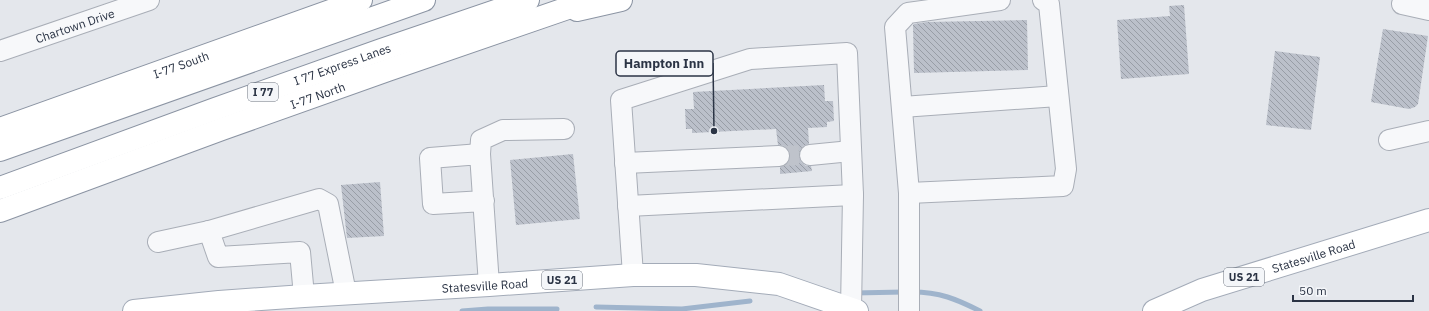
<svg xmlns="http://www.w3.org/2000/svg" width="1429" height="311" viewBox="0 0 1429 311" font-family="'IBM Plex Sans',sans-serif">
<defs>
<pattern id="building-back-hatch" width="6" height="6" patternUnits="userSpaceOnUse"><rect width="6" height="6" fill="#bbc0ca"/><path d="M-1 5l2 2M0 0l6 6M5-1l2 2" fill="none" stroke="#989da6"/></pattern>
</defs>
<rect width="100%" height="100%" fill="#e4e7ec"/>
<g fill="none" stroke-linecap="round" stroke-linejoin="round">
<path stroke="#9fb4cc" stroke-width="5" d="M912,292c28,0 44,7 68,19
M854,293l50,-1
M596,307l86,2 68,-8
M462,311l26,-2h69"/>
</g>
<path fill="url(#building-back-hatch)" d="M1184,5l5,69 -68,5 -4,-59 53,-4 -1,-10z
M1027,20l1,50 -114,3 -1,-48 1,-1 13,-2z
M1383,29l45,7 -10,68 -3,3 -6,2 -38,-7z
M1275,51l45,6 -9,73 -45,-5z
M824,85l1,16h8l1,20 -7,1v5l-19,1 1,16 -6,2 -3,4 -1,6 2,6 5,4h5l1,5 -32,3v-7l6,-2 3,-3 1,-7 -2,-5 -3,-4 -7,-1 -2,-16 -84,4v-4h-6l-1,-20h9l-1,-17z
M573,154l7,65 -64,6 -6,-65z
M380,182l4,54 -37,2 -6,-53z"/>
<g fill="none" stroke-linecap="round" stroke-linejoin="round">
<path stroke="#bfc3cb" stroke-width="20" stroke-dasharray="20 10" stroke-linecap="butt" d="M779,156l31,-1"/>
<g stroke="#a9aeb7" stroke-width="22">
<g id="minor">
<path d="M1402,4l27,6"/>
<path id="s1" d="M0,51l149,-51"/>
<path d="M902,107l156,-11"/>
<path d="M1389,140l40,-9"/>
<path d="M480,154l1,-14 22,-10 61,-1"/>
<path d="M810,155l41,-4"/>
<path d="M625,163l154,-7"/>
<path d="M909,193l154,-7 3,-17 -17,-165 -6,-4"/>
<path d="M484,201l-51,3 -3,-46 50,-4 9,131"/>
<path d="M628,206l225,-11"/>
<path d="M209,231l9,26 82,-5 4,44"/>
<path d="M158,242l51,-11 110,-32 9,5 18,89"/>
<path d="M633,275l-12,-175 129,-41 97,-6 6,142 -2,114"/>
<path d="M909,311v-118l-14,-166 13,-14 92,-13"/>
</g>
</g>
<g stroke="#a3abb8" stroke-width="24">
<g id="major">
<path id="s2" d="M134,311l85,-9 85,-6 185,-11 144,-10h63l83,9 78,27"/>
<path id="s3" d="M1154,311l48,-21 227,-70"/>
</g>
</g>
<g stroke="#8b94a3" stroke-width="24">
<g id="highway">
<path d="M577,10l44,-10"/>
<path id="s4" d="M0,129l361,-129"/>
<path d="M0,150l424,-150"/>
<path id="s5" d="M0,188l215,-79 166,-59 147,-50"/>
<path id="s6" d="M0,211l222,-82 166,-59 203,-70"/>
</g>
</g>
<use href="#minor" stroke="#f7f8fa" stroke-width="20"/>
<use href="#major" stroke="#fff" stroke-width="22"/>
<use href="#highway" stroke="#fff" stroke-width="22"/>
</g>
<g text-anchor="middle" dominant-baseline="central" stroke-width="4" stroke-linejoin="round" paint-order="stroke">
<g fill="#f4f6f9" stroke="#676e7b" stroke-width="1">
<rect x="248" y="83" width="30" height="18" rx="3"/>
<rect x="1224" y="268" width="40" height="18" rx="3"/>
<rect x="542" y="271" width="40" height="18" rx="3"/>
</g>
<g font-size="11" font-weight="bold" fill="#2b3445">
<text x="263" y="92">I 77</text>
<text x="1244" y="277">US 21</text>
<text x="562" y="280">US 21</text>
</g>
<g font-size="12" fill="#2b3445" stroke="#f4f6f9">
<text stroke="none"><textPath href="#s1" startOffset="79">Chartown Drive</textPath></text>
<text stroke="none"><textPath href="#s4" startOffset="192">I-77 South</textPath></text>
<text stroke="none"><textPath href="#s5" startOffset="364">I 77 Express Lanes</textPath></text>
<text stroke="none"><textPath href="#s6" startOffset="338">I-77 North</textPath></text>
<text stroke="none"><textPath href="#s3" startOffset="169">Statesville Road</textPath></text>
<text stroke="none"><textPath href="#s2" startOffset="352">Statesville Road</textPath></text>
</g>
</g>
<path fill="none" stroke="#2b3445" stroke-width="1.5" d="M714 131L713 63"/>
<circle fill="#2b3445" stroke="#f4f6f9" stroke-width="1.5" cx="714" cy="131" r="4"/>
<rect fill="#f4f6f9" stroke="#2b3445" stroke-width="1.5" x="616" y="51" width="97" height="25" rx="4"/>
<g font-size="13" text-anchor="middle" font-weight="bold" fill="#2b3445">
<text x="664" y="68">Hampton Inn</text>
</g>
<path d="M1293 295v6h120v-6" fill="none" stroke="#2b3445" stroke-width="2"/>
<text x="1299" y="295" font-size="12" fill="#2b3445" stroke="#f4f6f9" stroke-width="3" paint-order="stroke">50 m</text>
</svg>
